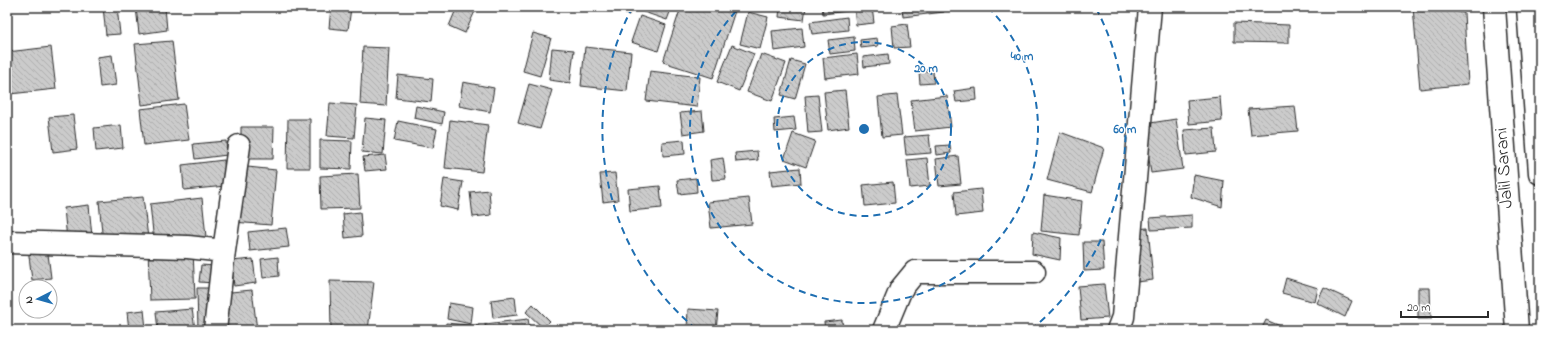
<svg xmlns="http://www.w3.org/2000/svg" width="1547" height="337" viewBox="0 0 1547 337" font-family="'Indie Flower',sans-serif">
<defs>
<pattern id="building-back-hatch" width="6" height="6" patternUnits="userSpaceOnUse"><rect width="6" height="6" fill="#cbcbcb"/><path d="M-1 5l2 2M0 0l6 6M5-1l2 2" fill="none" stroke="#aeaeae"/></pattern>
</defs>
<rect width="100%" height="100%" fill="#fff"/>
<filter id="ink" filterUnits="userSpaceOnUse"><feTurbulence type="fractalNoise" baseFrequency=".025" numOctaves="2"/><feDisplacementMap in="SourceGraphic" scale="8" xChannelSelector="R" yChannelSelector="G"/><feConvolveMatrix kernelMatrix="1 2 1 2 8 2 1 2 1" color-interpolation-filters="sRGB"/></filter>
<g filter="url(#ink)">
<path fill="url(#building-back-hatch)" stroke="#2b2b2b" d="M103,7h14l3,27 -14,1z
M136,7h29l2,23 -28,4z
M331,7l20,1 -3,22 -19,-2z
M457,7h20l-12,26 -16,-7z
M604,7h27l-2,8z
M636,7h36l-5,13 -32,-11z
M681,7h42l12,4 -22,67 -50,-16z
M780,7h26l-2,13 -25,-3z
M822,7h26v4l-25,3z
M854,7h18l2,16 -18,2z
M902,7h41l1,5 -41,5z
M1413,7h21l30,6 4,71 -48,5z
M748,12l20,5 -8,32 -20,-5z
M640,16l26,9 -8,26 -27,-9z
M847,17l1,13 -36,4 -2,-12z
M1234,23l55,2v18l-55,-1z
M907,24l3,23 -16,1 -2,-22z
M802,28l2,19 -30,4 -2,-20z
M533,33l18,5 -11,38 -17,-5z
M854,37l1,14 -25,3 -2,-14z
M877,38l1,8 -17,2 -1,-8z
M172,41l7,59 -37,5 -7,-61z
M732,45l22,9 -15,37 -22,-9z
M51,47l5,42 -46,5 -3,-42z
M363,47l26,1 -3,58 -26,-2z
M585,47l46,5 -4,39 -46,-5z
M552,48l22,2 -4,33 -21,-3z
M761,54l25,9 -14,38 -25,-9z
M857,54l2,20 -34,4 -2,-20z
M888,54l1,10 -25,3 -1,-10z
M112,55l4,30 -16,2 -3,-30z
M791,60l14,4 -10,35 -14,-4z
M650,71l50,6 -3,30 -51,-6z
M933,71l1,12 -14,1 -1,-12z
M398,75l35,4 -2,23 -35,-4z
M463,82l31,6 -4,24 -31,-6z
M529,84l23,6 -12,39 -22,-6z
M976,88l1,12 -21,2 -2,-11z
M845,90l4,37 -21,3 -4,-38z
M818,95l4,37 -14,1 -3,-37z
M897,95l5,40 -20,2 -4,-40z
M947,96l4,31 -36,4 -4,-31z
M1220,97l2,24 -33,3 -2,-24z
M330,103l27,2 -3,33 -27,-2z
M184,104l5,36 -45,5 -4,-36z
M416,106l28,6 -2,12 -28,-6z
M1295,106l3,25 -47,4 -3,-26z
M702,111l2,20 -21,3 -3,-21z
M73,115l4,34 -24,3 -4,-35z
M794,117l2,13 -21,2 -1,-13z
M365,118l21,2 -3,34 -21,-2z
M288,119h22v49h-23z
M1176,119l7,50 -32,4 -7,-49z
M450,120l38,5 -6,47 -37,-4z
M398,121l39,8 -4,19 -39,-7z
M121,125l2,23 -27,3 -2,-23z
M241,127h33l-1,32h-32z
M1214,128l2,24 -30,3 -2,-25z
M1060,132l44,16 -12,44 -45,-12z
M793,133l22,8 -9,26 -22,-8z
M929,135l2,18 -25,2 -2,-18z
M320,140l32,1 -1,28 -31,-1z
M684,140l1,14 -22,2 -1,-14z
M226,141l1,14 -32,4 -2,-15z
M950,145l1,8 -14,2 -1,-9z
M757,151l1,9 -22,2 -1,-9z
M385,155l2,14 -22,2 -2,-14z
M958,156l3,28 -22,2 -3,-27z
M723,158l3,21 -14,1 -2,-20z
M927,158l3,28 -20,2 -3,-28z
M224,160l2,26 -42,4 -2,-25z
M238,166l38,4 -5,55 -38,-3z
M800,168l1,15 -29,3 -2,-15z
M615,173l3,27 -15,2 -3,-28z
M358,174l2,34 -39,1 -1,-33z
M1194,175l30,6 -2,26 -31,-10z
M696,178l1,14 -18,2 -2,-14z
M444,179l19,3 -5,28 -18,-4z
M893,182l2,21 -30,3 -2,-21z
M660,186l2,22 -32,3 -2,-22z
M981,189l2,24 -27,3 -2,-24z
M489,190l2,25 -18,2 -3,-25z
M1044,195l38,6 -3,34 -38,-4z
M143,197l5,41 -45,5 -4,-42z
M202,198l4,39 -52,5 -4,-38z
M749,198l3,26 -41,4 -3,-26z
M89,205l3,32 -25,3 -3,-32z
M360,212l2,24 -17,2 -2,-24z
M1192,215v13l-41,2 -1,-12z
M286,228l3,19 -39,4 -2,-19z
M1148,228l5,52 -16,2 -4,-53z
M1033,232l28,6 -1,22 -28,-6z
M1083,242h19l2,28 -20,1z
M47,246l4,32 -19,2 -4,-32z
M193,250l2,49 -45,1 -2,-49z
M278,257l1,19 -16,2 -2,-19z
M253,259l3,24 -22,3 -3,-25z
M201,265l14,1 -1,17 -15,-1z
M1286,278l32,10 -3,14 -33,-9z
M330,281l44,1 -6,48h-37z
M1104,284l4,34 -27,2 -3,-34z
M197,288h12v42h-11z
M1324,288l28,13 -7,16 -28,-14z
M1418,288h12l1,31h-13z
M252,290l5,40h-33l-4,-37z
M515,297l2,18 -24,3 -2,-18z
M449,303l24,4 -2,17 -24,-5z
M533,304l17,17 -7,7 -17,-16z
M192,309l3,20 -37,1 -2,-18z
M688,309l30,2 -2,19h-29z
M144,310l2,19 -17,1 -2,-18z
M528,319l2,11h-44l-1,-6z
M842,320l1,10h-18l-1,-8z
M1266,320l19,8 -1,2h-23z
M446,323l33,3v4h-34z"/>
<g fill="none" stroke-linecap="round" stroke-linejoin="round">
<g stroke="#2b2b2b" stroke-width="25">
<path id="minor" d="M7,242l181,5 36,4
M215,330l9,-79 15,-105
M884,330l17,-41 14,-17h119
M1118,330l5,-13 27,-310"/>
</g>
<g stroke="#2b2b2b" stroke-width="25">
<path id="secondary" d="M1494,7l23,323
M1528,7l12,166"/>
</g>
<use href="#minor" stroke="#fff" stroke-width="22"/>
<use href="#secondary" stroke="#fff" stroke-width="22"/>
</g>
</g>
<g fill="none" stroke="#1f6fb2" stroke-width="2" stroke-dasharray="7 5">
<circle cx="864" cy="129" r="87"/>
<path d="M988 7A174 174 0 1 1 740 7"/>
<path d="M696 329A261 261 0 0 1 632 8M1096 8A261 261 0 0 1 1032 329"/>
</g>
<g text-anchor="middle" dominant-baseline="central" stroke-width="3" stroke-linejoin="round" paint-order="stroke">
<g font-size="18" fill="#2b2b2b" stroke="#fff">
<text transform="translate(1505 168) rotate(-94)">Jalil Sarani</text>
</g>
</g>
<circle cx="864" cy="129" r="6" fill="#1f6fb2" stroke="#fff" stroke-width="2"/>
<g font-size="12" text-anchor="middle" font-weight="bold" fill="#1f6fb2" stroke="#fff" stroke-width="3" stroke-linejoin="round" paint-order="stroke">
<text x="1022" y="60">40 m</text>
<text x="926" y="72">20 m</text>
<text x="1125" y="133">60 m</text>
</g>
<rect width="1547" height="337" fill="none" stroke="#fff" stroke-width="24"/>
<rect x="12" y="12" width="1523" height="313" fill="none" stroke="#2b2b2b" stroke-width="1.5" filter="url(#ink)"/>
<g transform="translate(38 299) rotate(264)"><circle r="19" fill="#ffffff" stroke="#aaaaaa"/>
<path d="M0-3L7 15L0 10L-7 15Z" fill="#1f6fb2"/>
<text y="-6" font-size="11" font-weight="bold" text-anchor="middle" fill="#2b2b2b">N</text>
</g>
<path d="M1401 311v6h87v-6" fill="none" stroke="#2b2b2b" stroke-width="2"/>
<text x="1407" y="311" font-size="12" fill="#2b2b2b" stroke="#ffffff" stroke-width="3" paint-order="stroke">20 m</text>
</svg>
